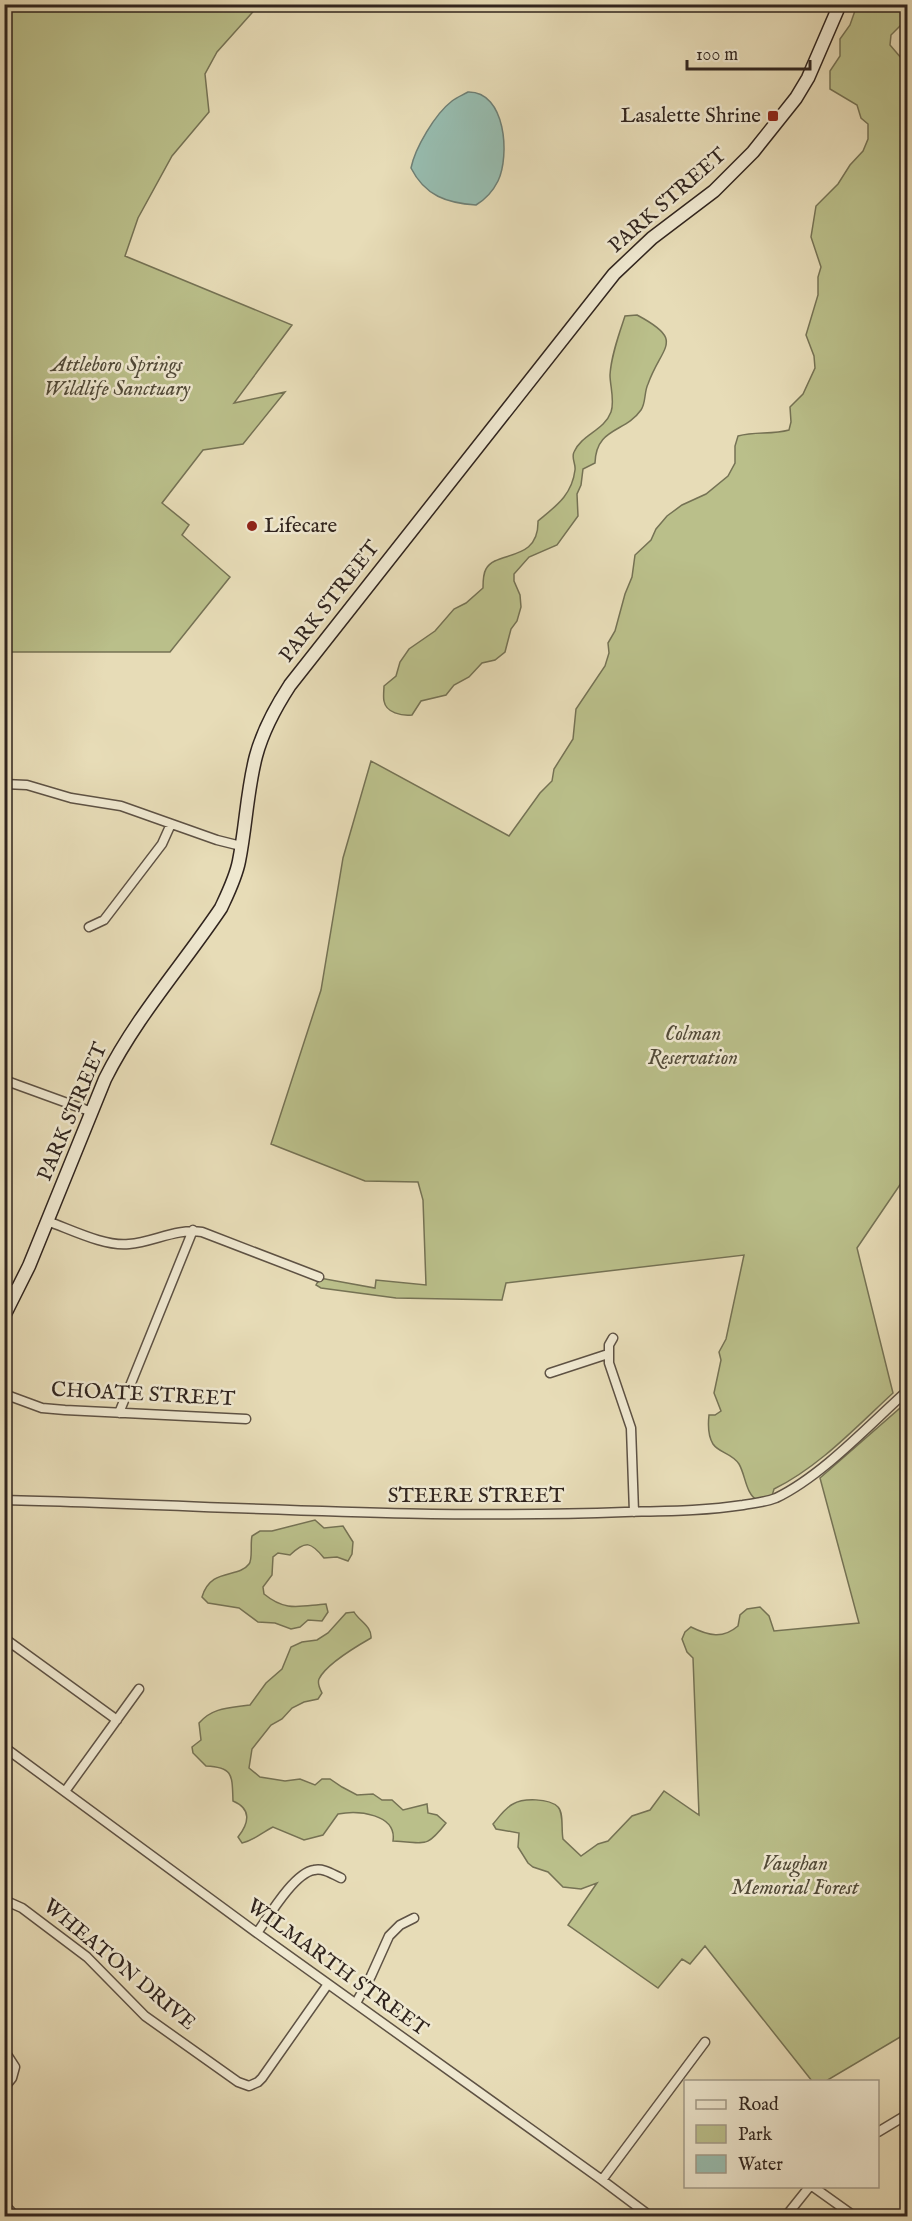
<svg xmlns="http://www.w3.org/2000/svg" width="912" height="2221" viewBox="0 0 912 2221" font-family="'IM FELL English',serif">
<rect width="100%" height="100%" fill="#e7dcb7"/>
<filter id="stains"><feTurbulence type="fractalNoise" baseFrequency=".00333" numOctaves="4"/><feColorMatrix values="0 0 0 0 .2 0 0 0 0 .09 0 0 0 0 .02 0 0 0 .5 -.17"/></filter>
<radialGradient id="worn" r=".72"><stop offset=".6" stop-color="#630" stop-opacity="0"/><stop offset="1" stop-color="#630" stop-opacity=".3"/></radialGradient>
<path fill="#babf8a" stroke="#757254" stroke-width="1.5" d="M4,5h255l-42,47 -12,22 4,38 -37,44 -34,62 -13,38 167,69 -58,78 51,-11 -42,52 -40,6 -41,53 27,22 -7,10 48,42 -60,75h-165z
M857,5h50l-1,15 -15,15 -1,10 18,21v1107l-51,75 36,145c-37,34 -74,74 -119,96l-2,7 -14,5c-13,-8 -12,-25 -19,-37 -7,-11 -20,-11 -26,-20 -5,-8 -5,-20 -4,-29h6l6,-4 -7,-18 7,-33 -2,-8 7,-13 18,-84 -238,28 -4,17 -106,-2 -75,-10 -5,-3 4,-7 55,10 1,-8 50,5 -3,-85 -5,-18 -53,-1 -94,-37 50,-154 22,-132 28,-97 138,75 31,-43 12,-12 2,-12 19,-30 3,-30 29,-43 4,-13 -1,-10 7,-12 10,-37 7,-17 3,-22 16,-15 5,-11 11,-13 15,-11 24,-11 22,-18 7,-13v-17l3,-10c18,-5 33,-1 51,-6l2,-8 -1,-15 13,-13 12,-26 -1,-12 -8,-21 12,-40v-18l3,-10 -10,-30 5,-31 22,-22 12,-19 13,-14 5,-12v-15l-7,-6 -4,-13 -27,-16v-18l10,-15v-17l10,-14z
M637,315c49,26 25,30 11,69 -4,8 -2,19 -7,26 -16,23 -45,17 -46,53l-12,6 -2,16 -4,9 1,22 -21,29 -28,12 -15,17v7l6,14 1,12 -4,14 -6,8 -6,23 -10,8 -13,3 -13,14 -15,8 -8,10 -25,6 -9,14c-10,1 -26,-2 -28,-14 -1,-4 0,-11 0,-15l12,-10 4,-14 9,-13 26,-18 19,-22 12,-6 17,-15c0,-6 0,-14 3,-19 10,-19 53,-6 52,-48 18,-15 34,-26 37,-51 1,-6 -4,-12 -1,-18 8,-18 30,-21 37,-40 4,-11 -1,-26 -1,-37 1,-19 9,-41 15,-59z
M907,1402v631l-81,48h-14l-107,-135 -15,18 -8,-5 -24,29 -90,-63 29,-42 -16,6 -18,-2 -15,-15 -15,-5 -5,-4 -10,-16 1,-14 -23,-4 -3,-5c6,-7 12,-16 20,-20 10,-6 36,-6 45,3 6,6 3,23 5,32l18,17 17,-12 10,-3 24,-25 18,-6 14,-19 35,24 -6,-157 -6,-6 -5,-13 3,-7 6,-5c18,9 32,12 47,-1l2,-11 7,-6 13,-2 9,9 5,15 85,-8 -39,-145z
M315,1520l9,8 19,-2 10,16 -1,12 -4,7 -11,-4 -13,1c-13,-16 -18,-18 -34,-3l-12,-2 -5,4 -1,18 -9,12 1,7c22,18 35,12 62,10l2,8 -6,9 -14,-1 -8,7 -9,2 -16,-6 -17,-1 -19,-14 -31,-5 -6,-6c9,-30 36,-18 47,-33 4,-5 1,-20 3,-28l8,-5h12z
M354,1612c5,9 18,14 17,26 -14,8 -45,26 -52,41 -2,5 1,10 3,14l-4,6 -14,3 -12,6 -10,11 -11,6 -19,24 -3,19 11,9 25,4 15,-2 15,6 7,-6h8l12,8 15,8 16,-1 9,6h10l11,10 24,-6 1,9 9,2 9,8c-21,27 -21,19 -53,18 4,-27 -35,-31 -55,-27l-15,21 -19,5 -31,-13c-12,6 -18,13 -31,16l-4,-6c11,-14 14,-28 -5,-36 -1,-25 1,-34 -27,-35l-13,-13 -1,-6 9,-7 -2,-17c14,-16 31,-15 51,-18l16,-22 16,-14 9,-22 11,-5 15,-2 11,-7 18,-20z"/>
<path fill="#97bcaf" stroke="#6e7f75" stroke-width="1.5" d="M468,92c38,-1 42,64 30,89 -5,10 -12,18 -22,24 -29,-2 -51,-9 -65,-37 4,-20 24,-54 41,-67 5,-4 11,-6 16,-9z"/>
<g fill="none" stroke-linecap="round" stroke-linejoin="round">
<g stroke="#5e5244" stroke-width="11">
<path id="street" d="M4,784l23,1 44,13 50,8 96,34 24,6
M89,927l15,-7 58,-76 9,-20
M4,1080l88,32
M47,1221c23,8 58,26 82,23 25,-2 47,-16 73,-12l117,45
M4,1286l12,5
M613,1338l-4,7v18l22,65 3,84
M550,1373l58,-19
M4,1394l38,14 23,2 181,9
M119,1413l74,-183
M4,1500c208,5 414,20 621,12 40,-1 79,-1 118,-7 11,-2 23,-3 33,-7 46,-22 93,-73 132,-108
M4,1638l113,82
M4,1747l253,186 345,247 48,36
M66,1790l73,-101
M4,1900l18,8 65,49 58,59 93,66 11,4 9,-4 4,-4 66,-94
M257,1933c12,-17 37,-60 57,-63 10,-2 18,4 27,8
M356,2003l15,-27 18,-40 11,-11 14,-7
M4,2050l11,17 -3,11 -8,10
M878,2132l30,-18
M602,2180l103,-138
M812,2186l42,30
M4,2204l11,12
M786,2216l24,-30"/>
</g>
<g stroke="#30241e" stroke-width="15">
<path id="secondary" d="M4,1316l25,-50 76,-187c31,-62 77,-113 116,-171 7,-15 15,-31 18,-47 7,-35 8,-71 17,-105 7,-26 19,-48 34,-71l324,-411 38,-36 62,-47 39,-39 43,-54 12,-20 32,-74"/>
</g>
<use href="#street" stroke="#efe8d0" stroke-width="8"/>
<use href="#secondary" stroke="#efe8d0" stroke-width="12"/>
</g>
<g fill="#8f2418" stroke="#efe8d0" stroke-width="2">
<rect x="767" y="110" width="12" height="12" rx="3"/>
<circle cx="252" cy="526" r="6"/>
</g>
<g text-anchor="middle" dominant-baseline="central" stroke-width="5" stroke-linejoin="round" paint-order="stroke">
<g font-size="21" fill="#30241e" stroke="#efe8d0" text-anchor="end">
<text x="761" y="116">Lasalette Shrine</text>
<text x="264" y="526" text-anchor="start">Lifecare</text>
</g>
<g font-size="21" fill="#30241e" stroke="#efe8d0">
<text transform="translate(668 201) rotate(-41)">PARK STREET</text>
<text transform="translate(330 602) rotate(-52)">PARK STREET</text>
<text transform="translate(73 1112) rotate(-67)">PARK STREET</text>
<text transform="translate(143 1395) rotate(3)">CHOATE STREET</text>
<text x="476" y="1496">STEERE STREET</text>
<text transform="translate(119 1965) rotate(40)">WHEATON DRIVE</text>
<text transform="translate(337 1968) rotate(36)">WILMARTH STREET</text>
</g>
<g font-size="21" font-style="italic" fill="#524b39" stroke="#efe8d0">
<text x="117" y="365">Attleboro Springs<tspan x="117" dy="24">Wildlife Sanctuary</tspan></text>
<text x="693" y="1034">Colman<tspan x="693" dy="24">Reservation</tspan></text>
<text x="795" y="1864">Vaughan<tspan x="795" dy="24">Memorial Forest</tspan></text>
</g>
</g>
<rect width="912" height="2221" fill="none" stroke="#e7dcb7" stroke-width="24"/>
<rect x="6" y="6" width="900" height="2209" fill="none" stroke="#30241e" stroke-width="3"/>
<rect x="12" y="12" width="888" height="2197" fill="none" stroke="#30241e" stroke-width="1.5"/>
<rect x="684" y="2080" width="195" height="108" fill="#efe8d0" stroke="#a39a89" stroke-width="1.5"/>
<rect x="696" y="2100" width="30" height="9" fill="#efe8d0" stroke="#a39a89" stroke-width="1.5"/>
<text x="738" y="2110" font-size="18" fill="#30241e">Road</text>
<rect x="696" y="2125" width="30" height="18" fill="#babf8a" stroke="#a39a89" stroke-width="1.5"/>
<text x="738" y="2140" font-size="18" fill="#30241e">Park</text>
<rect x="696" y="2155" width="30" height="18" fill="#97bcaf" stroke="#a39a89" stroke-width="1.5"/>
<text x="738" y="2170" font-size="18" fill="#30241e">Water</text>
<path d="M687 60v9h123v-9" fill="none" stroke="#30241e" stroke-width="3"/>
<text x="696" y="60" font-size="18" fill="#30241e" stroke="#efe8d0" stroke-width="4.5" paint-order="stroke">100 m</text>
<rect width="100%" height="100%" filter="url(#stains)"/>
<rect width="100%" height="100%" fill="url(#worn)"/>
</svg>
